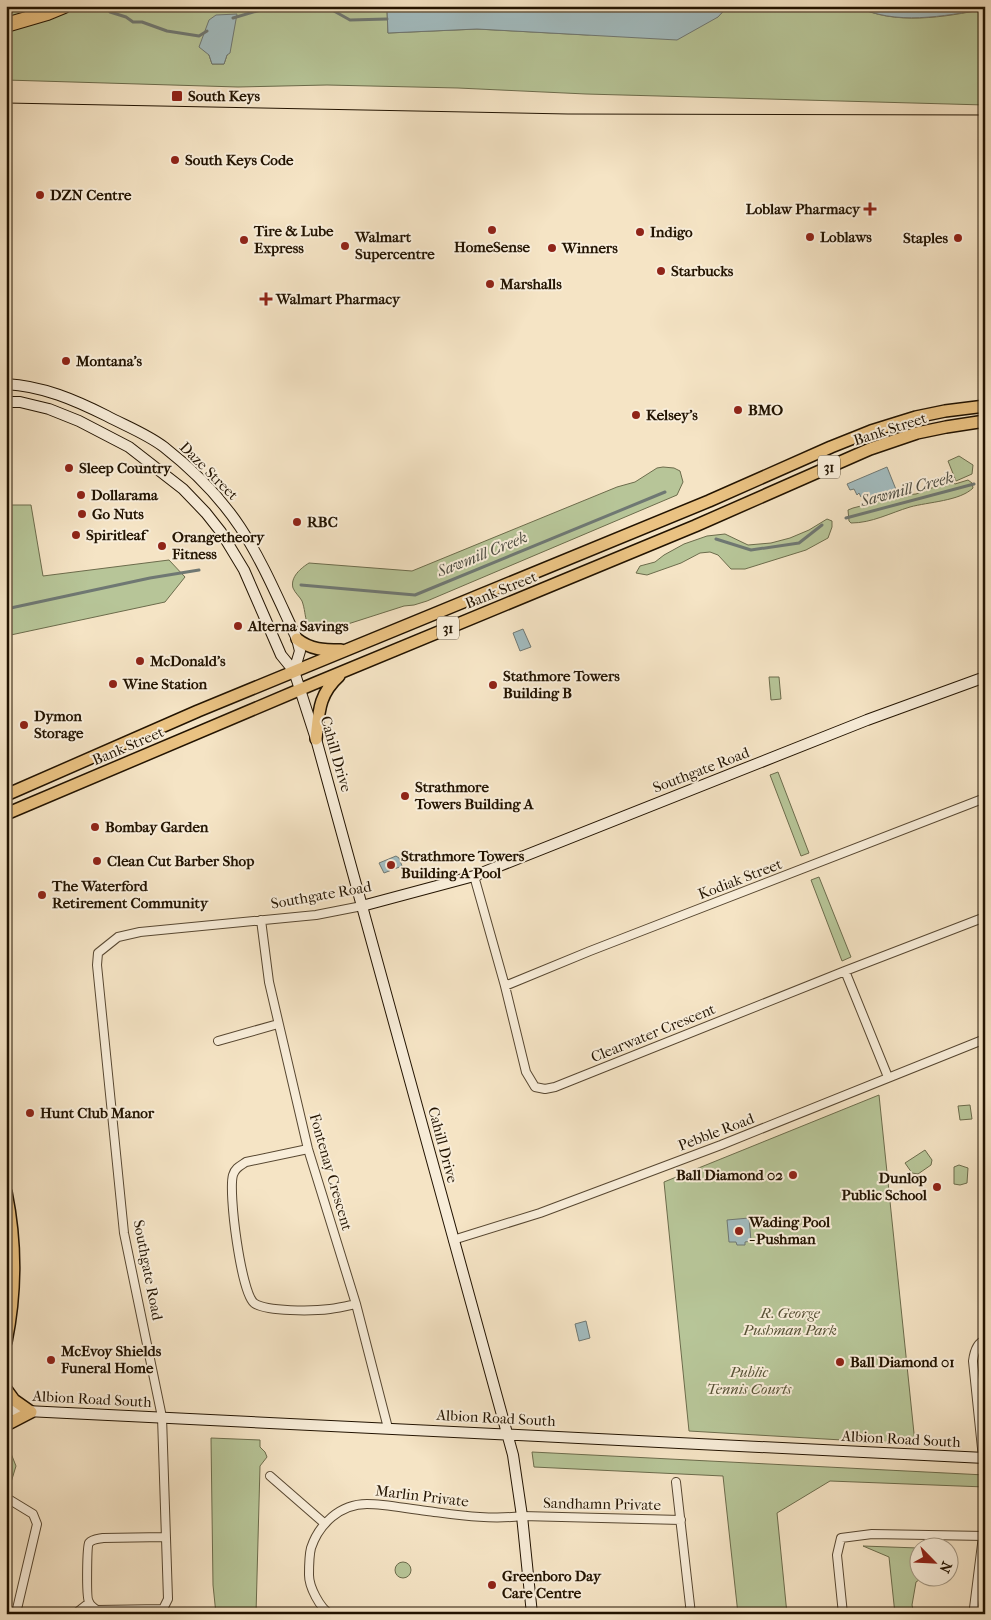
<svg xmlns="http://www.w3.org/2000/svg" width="991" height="1620" viewBox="0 0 991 1620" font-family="'IM FELL French Canon',serif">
<rect width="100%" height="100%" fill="#f5e4c5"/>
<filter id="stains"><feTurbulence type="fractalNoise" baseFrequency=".004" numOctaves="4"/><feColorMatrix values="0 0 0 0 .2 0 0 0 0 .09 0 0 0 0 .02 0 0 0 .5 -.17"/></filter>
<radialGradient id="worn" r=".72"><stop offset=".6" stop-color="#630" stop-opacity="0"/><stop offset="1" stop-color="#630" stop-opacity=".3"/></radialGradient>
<path fill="#b7c598" stroke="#6c6c4c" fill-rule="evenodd" d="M6,6h383l-2,4 1,23 89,-4 111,6 130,-18 10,-11h128c38,20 89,11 129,3v96l-399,-11 -128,-6 -131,-3 -89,2 -232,-7zM209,55h18l-3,9h-12z
M959,456l14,9 -1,9 -16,7 -8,-20z
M663,467l11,1 6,3 3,11 -6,13 -250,106 -13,4 -10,1 -78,25c-25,-1 -18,-14 -24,-30 -2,-4 -7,-8 -9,-13 -3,-11 8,-20 16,-25l103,8 205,-84 18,-5 22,-14z
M968,480l4,3 1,5c-13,13 -45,14 -63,19 -20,6 -38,16 -59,16l-2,-2 -1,-11 5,-2 51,-13 12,-1 31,-12 4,-1 4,3z
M6,505h25l12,71 126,-16 16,17 -20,25 -159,34z
M827,519l5,2v6l-4,11 -22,12 -61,19h-14l-13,-14 -8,-3 -10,1 -19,10 -34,12 -11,-2 4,-7 15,-4 9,-7 20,-11 23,-8 18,-2 23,11 23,-2 19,-5 19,-8z
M769,677h10l2,22 -10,1z
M778,772l31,81 -8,3 -31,-81z
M819,877l32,80 -9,4 -31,-81z
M879,1095l36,348 -5,-1v2l-221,-13 -25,-249z
M970,1105l2,14 -12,1 -2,-14z
M925,1150l7,10 -1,5 -13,9 -6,-1 -7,-10z
M959,1165l9,3 -1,15 -7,2 -6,-1v-17z
M211,1438l49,2v7l5,5 2,5 -7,9 -4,148h-40l-3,-29z
M6,1441l10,25 -7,23h-3z
M532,1452l453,23v12l-155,-6 -53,32 10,101h-49l-15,-138 -189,-9z
M863,1546l55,2v30h4l-6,4 -4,23 2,9h-19l-6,-57z
M395 1570a8 8 0 1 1 16 0a8 8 0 1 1-16 0Z"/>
<path fill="#a2bcc0" stroke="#6f7873" d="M389,6h339l-10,11 -41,23 -200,-11 -89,4 -1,-24z
M856,6h129v3c-41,7 -90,17 -129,-3z
M237,14l-7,39 -3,2 -3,9h-12l-3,-9 -10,-8 10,-27 7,-5z
M887,467l10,25 -24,9 -6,-2 -2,-4 -4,2 -2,-4 -2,2 -3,-6 -4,1 -3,-6z
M523,629l8,18 -11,4 -7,-18z
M396,856l3,2 3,8 -18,7 -5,-10z
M749,1218l2,23 -6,1v3h-8l-1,-3h-7l-2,-22z
M586,1321l4,17 -11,3 -4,-17z"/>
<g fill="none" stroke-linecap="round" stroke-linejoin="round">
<path stroke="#6f7873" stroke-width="3" d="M325,6l25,14 37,-1
M110,12l16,5 7,5h9l25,9 32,5 8,-5
M233,18l41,-12
M846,518l128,-34
M716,539l35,11 48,-7 23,-18
M301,585l114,10 250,-103
M6,609l144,-31 49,-8"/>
<g stroke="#574731" stroke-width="10">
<path id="street" d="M474,876l31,110 21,86 9,15 10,2 10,-2 290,-116 140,-54
M261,920l8,62 39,167 48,155 32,124
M845,971l43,106
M505,986l85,-35 395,-153
M218,1041l60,-17
M308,1149l-62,13c-6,4 -11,6 -13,13 -5,17 8,117 21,128 12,9 60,8 76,6 9,-1 17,-3 26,-5
M453,1240l87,-27 64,-24 117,-44 264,-106
M983,1458l-10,-97c1,-8 3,-18 12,-21
M270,1476l54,47
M676,1482l15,132
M10,1500l23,14 4,10 -20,85 4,5
M165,1537l-62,1c-5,1 -11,1 -14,5 -2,3 -3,55 0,59 1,3 5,6 8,8l66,-1 5,-10 -6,-182 -38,-184 -27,-268 1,-12 20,-16 22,-5 176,-17 46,-9
M974,1608l9,-72
M75,1614l14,-11
M330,1614c-10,-6 -21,-27 -21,-39 0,-8 0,-19 2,-27 8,-24 29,-44 56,-44 19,0 41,5 60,7 32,4 63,9 95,5l159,4
M843,1614l-6,-59 4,-17 31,-4 113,2"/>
</g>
<g stroke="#221300" stroke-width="12">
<path id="secondary" d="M6,384c37,2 69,16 101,32 19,10 40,18 57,31 28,22 56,50 76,80 23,35 39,74 57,112l3,12 -6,20
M6,402h14l29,7 30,12 50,26 54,42 23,24 15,19 23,38 37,85 13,16 22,68 197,716 9,61 10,98
M362,906l112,-30 393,-156 118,-43
M6,1410l979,48"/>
</g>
<g stroke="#221300" stroke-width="14">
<path id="primary" d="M297,639c14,11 27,11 44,11
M316,739c3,-26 2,-44 23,-63
M6,795l192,-84 511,-210 122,-54 40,-16 45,-14 29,-6 40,-5
M6,814l307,-130 382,-158 175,-77 47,-16 29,-6 39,-6
M6,1192c10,49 10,101 0,150
M6,1389l8,11 17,12 -25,13"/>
</g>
<g stroke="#221300" stroke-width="16">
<path id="highway" d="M6,25l41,-12 17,-7"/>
</g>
<use href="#street" stroke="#f8edd9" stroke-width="8"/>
<use href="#secondary" stroke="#f8edd9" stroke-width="10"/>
<use href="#primary" stroke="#eac282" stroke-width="11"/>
<use href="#highway" stroke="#eac282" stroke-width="14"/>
<path stroke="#221300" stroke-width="1" d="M6,103l562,11 417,1"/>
</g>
<g fill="#8f2418" stroke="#f8edd9" stroke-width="2">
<rect x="171" y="90" width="12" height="12" rx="2.5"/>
<circle cx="175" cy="160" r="5"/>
<circle cx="40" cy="195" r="5"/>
<path d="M867.5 201.5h5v5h5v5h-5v5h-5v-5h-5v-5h5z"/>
<circle cx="492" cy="230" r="5"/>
<circle cx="640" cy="232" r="5"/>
<circle cx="810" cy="237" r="5"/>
<circle cx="958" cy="238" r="5"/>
<circle cx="244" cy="240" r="5"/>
<circle cx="345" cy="246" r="5"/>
<circle cx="552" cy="248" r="5"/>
<circle cx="661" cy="271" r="5"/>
<circle cx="490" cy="284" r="5"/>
<path d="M263.5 291.5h5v5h5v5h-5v5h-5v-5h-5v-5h5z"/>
<circle cx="66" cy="361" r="5"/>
<circle cx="738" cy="410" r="5"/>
<circle cx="636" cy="415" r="5"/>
<circle cx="69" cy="468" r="5"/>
<circle cx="81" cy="495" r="5"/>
<circle cx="82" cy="514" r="5"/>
<circle cx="297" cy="522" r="5"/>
<circle cx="76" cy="535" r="5"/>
<circle cx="162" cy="546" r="5"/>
<circle cx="238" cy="626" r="5"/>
<circle cx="140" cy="661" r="5"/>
<circle cx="113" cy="684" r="5"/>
<circle cx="493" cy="685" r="5"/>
<circle cx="24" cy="725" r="5"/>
<circle cx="405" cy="796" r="5"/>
<circle cx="95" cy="827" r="5"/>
<circle cx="97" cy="861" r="5"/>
<circle cx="391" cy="865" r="5"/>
<circle cx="42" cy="895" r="5"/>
<circle cx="30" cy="1113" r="5"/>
<circle cx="793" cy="1175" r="5"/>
<circle cx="937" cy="1187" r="5"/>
<circle cx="739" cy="1231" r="5"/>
<circle cx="51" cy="1360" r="5"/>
<circle cx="840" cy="1362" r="5"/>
<circle cx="492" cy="1585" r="5"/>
</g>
<g text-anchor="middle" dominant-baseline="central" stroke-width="4" stroke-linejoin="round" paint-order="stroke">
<g fill="#f8edd9" stroke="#625441" stroke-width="1">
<rect x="818" y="455.5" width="22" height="23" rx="4"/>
<rect x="437" y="616.5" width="22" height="23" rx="4"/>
</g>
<g font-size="14" font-weight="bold" fill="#221300">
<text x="829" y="467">31</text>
<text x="448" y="628">31</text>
</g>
<g font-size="15" font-weight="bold" fill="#221300" stroke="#f8edd9" text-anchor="start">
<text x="188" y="96">South Keys</text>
<text x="185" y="160">South Keys Code</text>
<text x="50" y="195">DZN Centre</text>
<text x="860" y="209" text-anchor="end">Loblaw Pharmacy</text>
<text x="254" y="231">Tire &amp; Lube<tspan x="254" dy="17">Express</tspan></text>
<text x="650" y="232">Indigo</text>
<text x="355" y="237">Walmart<tspan x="355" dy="17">Supercentre</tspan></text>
<text x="820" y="237">Loblaws</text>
<text x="948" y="238" text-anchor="end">Staples</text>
<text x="492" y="247" text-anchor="middle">HomeSense</text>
<text x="562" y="248">Winners</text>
<text x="671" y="271">Starbucks</text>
<text x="500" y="284">Marshalls</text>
<text x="276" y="299">Walmart Pharmacy</text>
<text x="76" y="361">Montana's</text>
<text x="748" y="410">BMO</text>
<text x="646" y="415">Kelsey's</text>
<text x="79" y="468">Sleep Country</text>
<text x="91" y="495">Dollarama</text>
<text x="92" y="514">Go Nuts</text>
<text x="307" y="522">RBC</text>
<text x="86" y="535">Spiritleaf</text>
<text x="172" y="537">Orangetheory<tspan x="172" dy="17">Fitness</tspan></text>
<text x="248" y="626">Alterna Savings</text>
<text x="150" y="661">McDonald's</text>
<text x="503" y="676">Stathmore Towers<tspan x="503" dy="17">Building B</tspan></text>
<text x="123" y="684">Wine Station</text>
<text x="34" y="716">Dymon<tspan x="34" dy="17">Storage</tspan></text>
<text x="415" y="787">Strathmore<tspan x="415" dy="17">Towers Building A</tspan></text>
<text x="105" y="827">Bombay Garden</text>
<text x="401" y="856">Strathmore Towers<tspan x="401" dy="17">Building A Pool</tspan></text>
<text x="107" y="861">Clean Cut Barber Shop</text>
<text x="52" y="886">The Waterford<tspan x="52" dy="17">Retirement Community</tspan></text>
<text x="40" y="1113">Hunt Club Manor</text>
<text x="783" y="1175" text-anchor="end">Ball Diamond 02</text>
<text x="927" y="1178" text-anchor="end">Dunlop<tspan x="927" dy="17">Public School</tspan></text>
<text x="749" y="1222">Wading Pool<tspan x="749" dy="17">- Pushman</tspan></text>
<text x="61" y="1351">McEvoy Shields<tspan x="61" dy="17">Funeral Home</tspan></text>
<text x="850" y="1362">Ball Diamond 01</text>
<text x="502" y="1576">Greenboro Day<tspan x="502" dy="17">Care Centre</tspan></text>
</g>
<g font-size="15" fill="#221300" stroke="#f8edd9">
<text transform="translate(890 429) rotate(-18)">Bank Street</text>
<text transform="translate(209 471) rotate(45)">Daze Street</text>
<text transform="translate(501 590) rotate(-22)">Bank Street</text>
<text transform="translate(128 746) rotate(-23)">Bank Street</text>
<text transform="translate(336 754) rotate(74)">Cahill Drive</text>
<text transform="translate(701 770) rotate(-21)">Southgate Road</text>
<text transform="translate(740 879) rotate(-21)">Kodiak Street</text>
<text transform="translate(321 895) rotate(-10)">Southgate Road</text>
<text transform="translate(653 1033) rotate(-22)">Clearwater Crescent</text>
<text transform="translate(716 1132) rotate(-21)">Pebble Road</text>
<text transform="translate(443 1145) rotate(75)">Cahill Drive</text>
<text transform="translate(331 1172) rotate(74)">Fontenay Crescent</text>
<text transform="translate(148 1270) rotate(79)">Southgate Road</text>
<text transform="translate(92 1399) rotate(3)">Albion Road South</text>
<text transform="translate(496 1418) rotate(3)">Albion Road South</text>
<text transform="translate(901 1439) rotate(3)">Albion Road South</text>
<text transform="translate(422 1496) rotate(7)">Marlin Private</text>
<text transform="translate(602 1504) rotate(1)">Sandhamn Private</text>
</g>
<g font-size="15" font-style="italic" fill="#565135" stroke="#f8edd9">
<text x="790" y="1313">R. George<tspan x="790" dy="17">Pushman Park</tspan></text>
<text x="749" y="1372">Public<tspan x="749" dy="17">Tennis Courts</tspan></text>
</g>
<g font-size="16" font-style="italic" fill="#4f4e43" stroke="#f8edd9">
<text transform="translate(907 489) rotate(-15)">Sawmill Creek</text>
<text transform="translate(482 554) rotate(-22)">Sawmill Creek</text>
</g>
</g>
<rect width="991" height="1620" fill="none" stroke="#f5e4c5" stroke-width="25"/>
<rect x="8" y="8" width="976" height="1605" fill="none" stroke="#221300" stroke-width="2.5"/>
<rect x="12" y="12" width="966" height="1595" fill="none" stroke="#221300"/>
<g transform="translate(934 1562) rotate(114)"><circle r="24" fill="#f8edd9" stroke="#a29682"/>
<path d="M0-4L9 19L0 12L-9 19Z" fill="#8f2418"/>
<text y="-8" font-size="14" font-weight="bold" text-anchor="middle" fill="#221300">N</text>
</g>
<rect width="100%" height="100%" filter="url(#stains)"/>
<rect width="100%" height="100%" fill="url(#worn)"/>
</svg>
